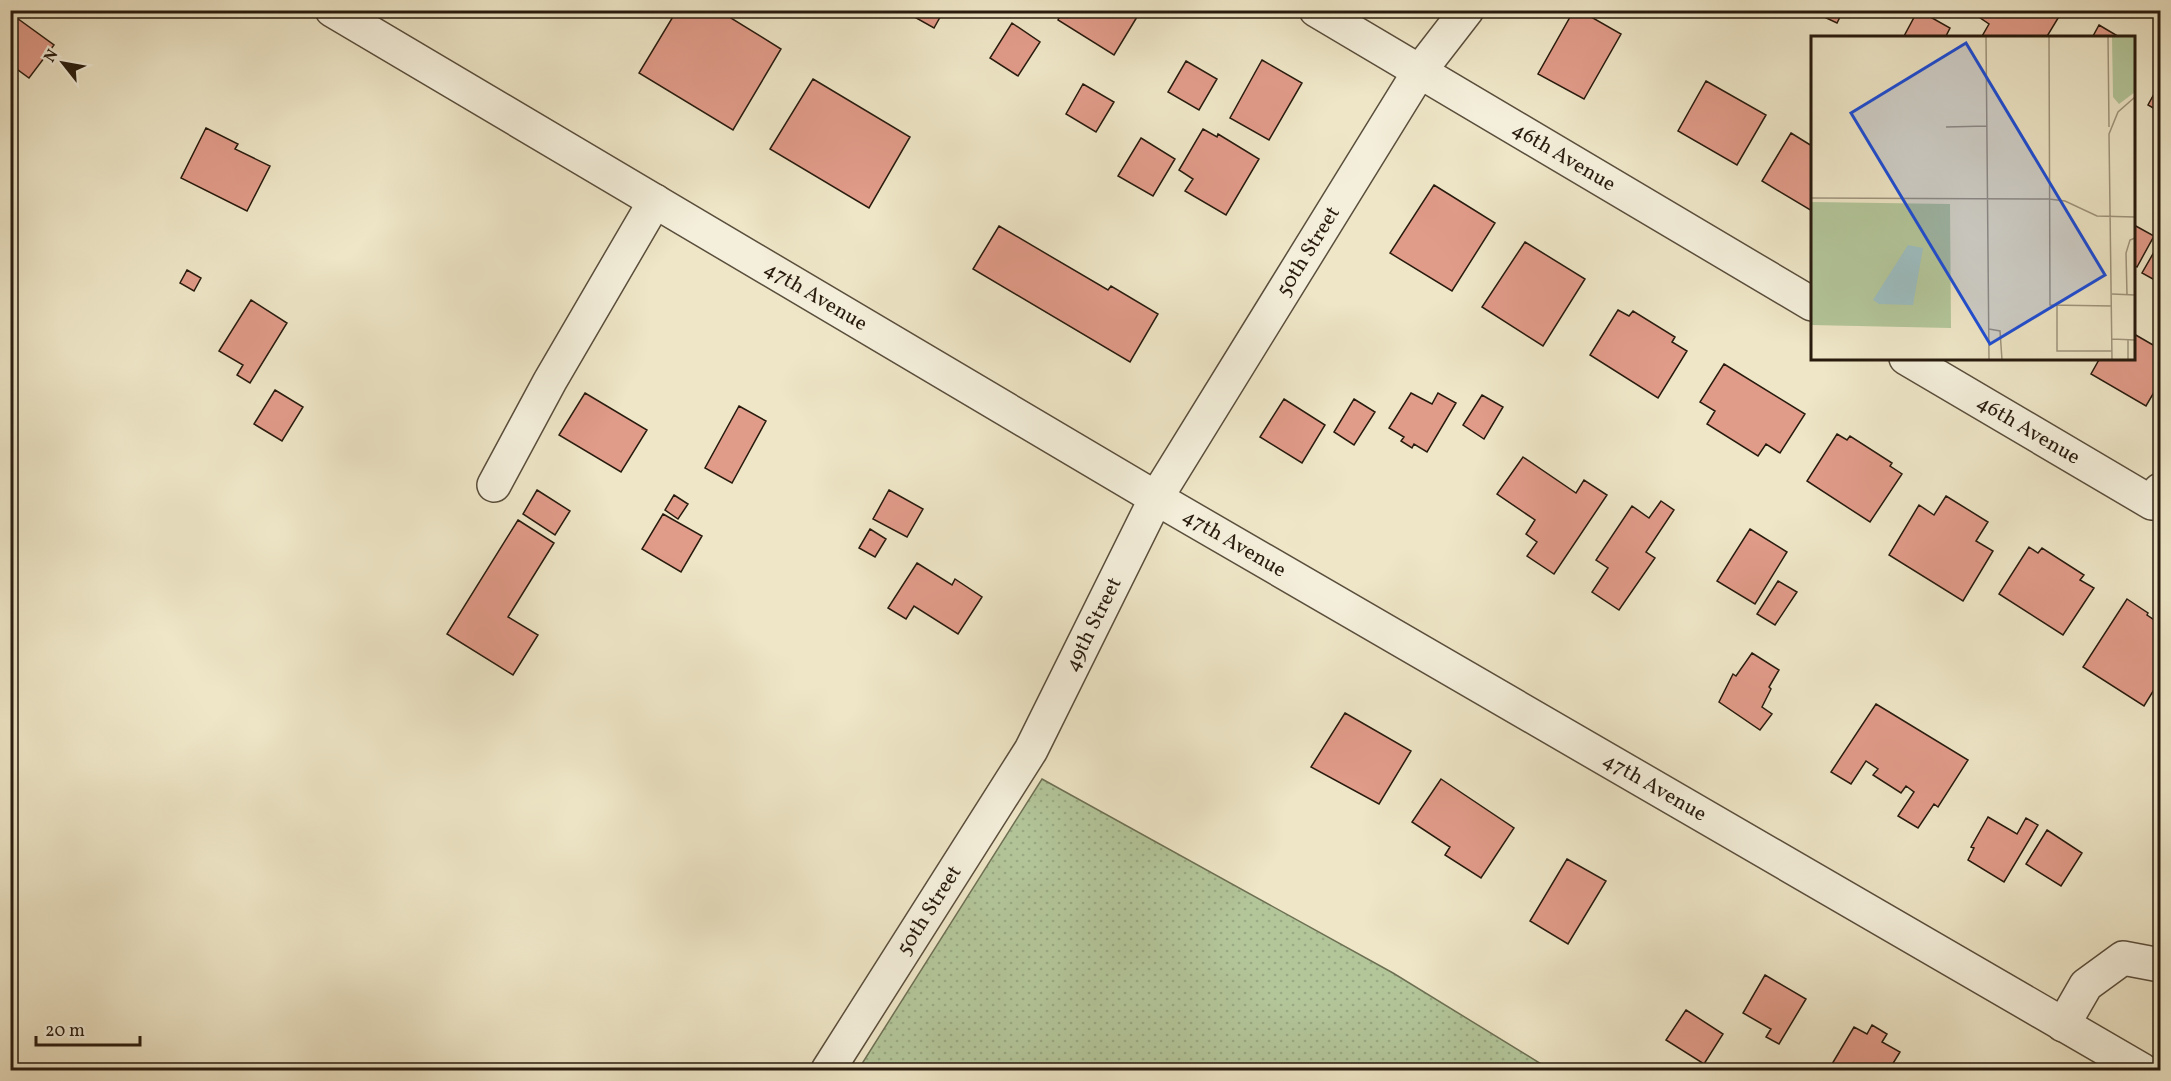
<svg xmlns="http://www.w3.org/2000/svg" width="2171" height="1081" viewBox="0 0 2171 1081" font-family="Vollkorn,serif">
<defs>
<pattern id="park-dots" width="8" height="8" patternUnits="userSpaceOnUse" patternTransform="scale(1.5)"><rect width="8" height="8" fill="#b3c69a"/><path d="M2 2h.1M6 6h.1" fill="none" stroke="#9aaa84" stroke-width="1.8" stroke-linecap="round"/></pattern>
</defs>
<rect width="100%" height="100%" fill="#eee6c7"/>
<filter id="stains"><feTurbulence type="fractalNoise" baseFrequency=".00333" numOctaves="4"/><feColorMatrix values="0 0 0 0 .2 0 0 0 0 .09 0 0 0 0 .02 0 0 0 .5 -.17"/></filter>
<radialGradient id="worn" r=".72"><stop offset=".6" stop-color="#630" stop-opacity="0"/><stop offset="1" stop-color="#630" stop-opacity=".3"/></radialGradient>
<path fill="url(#park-dots)" stroke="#6e7054" stroke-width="1.5" d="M1042,779l351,194 158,97h-693z"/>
<path fill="#e19b89" stroke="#281b0e" stroke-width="1.5" d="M677,10h41l63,39 -48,81 -94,-57z
M902,10h42l-10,18z
M1063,10h75l2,2 -26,43 -56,-35z
M1574,10h5l42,24 -37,65 -46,-25z
M1828,10l15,1 -6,12 -13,-6z
M1918,10l32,18 -5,10h-42z
M1975,10h88l-17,28h-65l8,-14 -16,-11z
M10,13l44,32 -25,33 -19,-14z
M1012,23l28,19 -22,34 -28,-18z
M2099,25l22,13h-29z
M1262,60l40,23 -33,57 -39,-22z
M1186,61l31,18 -18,31 -31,-18z
M813,79l97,58 -41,71 -99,-59z
M1706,81l60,34 -29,50 -59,-34z
M2160,83v29l-12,-7z
M1083,84l31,18 -18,30 -30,-18z
M206,128l32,16 -3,5 35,17 -23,45 -66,-33z
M1203,129l14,8 1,-3 41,25 -33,56 -41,-24 8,-12 -14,-9z
M1791,133l21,13v65l-50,-30z
M1141,138l34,21 -22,37 -35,-20z
M1434,185l61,38 -43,68 -62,-38z
M2134,225l20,11 -17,31 -3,-2z
M999,226l109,64 3,-4 47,28 -28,48 -157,-93z
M1525,242l60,37 -42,67 -61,-39z
M2158,245l2,1v37l-18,-10z
M187,270l14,8 -7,13 -14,-8z
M251,300l36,23 -37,60 -13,-8 6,-10 -24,-14z
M1618,310l11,6 4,-5 42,26 -3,5 15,9 -29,47 -68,-43z
M2134,334l26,15v33l-14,24 -55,-32 9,-16h34z
M1724,364l81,50 -25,39 -14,-9 -8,12 -51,-32 8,-13 -15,-9z
M275,390l28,17 -21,34 -28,-17z
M585,393l62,37 -26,42 -62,-37z
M1411,393l21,11 6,-11 18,10 -29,49 -13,-8 -2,4 -11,-7 3,-4 -15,-9z
M1482,395l21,12 -19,32 -21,-14z
M1284,399l41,26 -23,38 -42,-26z
M1354,399l21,13 -21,33 -20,-13z
M739,406l27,15 -34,62 -27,-15z
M1837,434l10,6 3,-4 42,27 -2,3 12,8 -32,48 -63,-41z
M1523,457l53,36 8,-13 23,15 -53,79 -27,-18 10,-14 -11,-8 9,-14 -38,-26z
M537,490l33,21 -15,24 -32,-21z
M889,490l34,19 -16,28 -34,-18z
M674,495l14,9 -10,15 -13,-9z
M1946,496l42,26 -12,19 17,10 -30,50 -74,-46 30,-50 15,10z
M1661,501l13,9 -28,42 9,6 -36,52 -27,-18 16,-24 -12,-8 36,-54 17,12z
M663,514l39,22 -21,36 -39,-23z
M518,520l36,23 -46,74 30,18 -25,40 -66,-41z
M870,529l16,10 -11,18 -16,-9z
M1750,529l37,23 -32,52 -38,-23z
M2029,547l9,6 4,-5 42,27 -4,5 14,8 -31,47 -64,-41z
M917,563l35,22 3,-6 27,18 -24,37 -44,-28 -8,13 -18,-11z
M1778,581l19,11 -22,33 -18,-11z
M2127,599l21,14 -1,2 13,9v56l-16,26 -61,-39z
M1752,653l27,17 -10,17 2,2 -9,18 10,7 -12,16 -41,-28 14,-28 3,2z
M1876,704l92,56 -30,47 -4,-3 -16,24 -20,-12 16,-24 -8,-6 -5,7 -28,-18 5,-6 -12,-8 -15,23 -20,-12z
M1345,713l66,38 -32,53 -68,-37z
M1441,779l73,49 -33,50 -36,-23 5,-8 -38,-25z
M1988,817l29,17 9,-16 12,7 -34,57 -36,-22 6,-12 -3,-1z
M2047,830l35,23 -21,33 -35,-22z
M1567,859l39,22 -38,63 -38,-23z
M1765,975l41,24 -27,45 -13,-7 5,-8 -28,-16z
M1686,1010l37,24 -19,30 -38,-24z
M1872,1025l15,9 -5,8 18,10 -11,18h-46l-11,-6 22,-37 13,7z"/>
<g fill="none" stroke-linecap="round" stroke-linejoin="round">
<g stroke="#5a4e3c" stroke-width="36">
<g id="minor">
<path id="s1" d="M332,10l824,488 986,572"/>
<path id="s2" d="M1316,10l496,294"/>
<path id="s3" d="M1906,358l246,145 8,-13"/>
<path d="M494,485l56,-104 105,-180"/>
<path d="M2063,1025l23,-40 37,-27 37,7"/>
<path id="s4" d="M828,1070l203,-320 125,-252 263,-426 48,-62"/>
</g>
</g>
<use href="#minor" stroke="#f4efdb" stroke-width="33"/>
</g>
<g text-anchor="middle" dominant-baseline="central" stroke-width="6" stroke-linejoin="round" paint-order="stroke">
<g font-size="21" fill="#281b0e" stroke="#f4efdb">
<text stroke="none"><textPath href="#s2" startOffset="288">46th Avenue</textPath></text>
<text stroke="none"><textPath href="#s4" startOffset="950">50th Street</textPath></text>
<text stroke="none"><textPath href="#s1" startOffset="562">47th Avenue</textPath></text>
<text stroke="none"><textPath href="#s3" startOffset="142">46th Avenue</textPath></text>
<text stroke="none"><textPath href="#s1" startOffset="1048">47th Avenue</textPath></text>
<text stroke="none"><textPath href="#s4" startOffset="519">49th Street</textPath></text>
<text stroke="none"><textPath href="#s1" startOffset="1534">47th Avenue</textPath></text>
<text stroke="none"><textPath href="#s4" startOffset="189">50th Street</textPath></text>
</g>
</g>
<g transform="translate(1811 36)">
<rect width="324" height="324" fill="#eee6c7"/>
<path d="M301,0h23v56l-16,12 -6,-7zM0,166l139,2 1,124 -140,-3z" fill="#b3c69a"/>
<path d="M97,209l15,3 -10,57 -34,-1 -6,-4z" fill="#9dbdbf"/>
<path fill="none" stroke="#9f957d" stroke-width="1.5" d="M175,0l3,324M238,0l1,269 62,1M297,0l1,91M135,91l41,-1M0,162l238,1 16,2 32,15 38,1M301,258l23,1M316,259l-1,-42 4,-13 5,-2M246,269v46h55M178,293l11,2 2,29M301,303l23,1M317,303v21M301,324l-3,-226 9,-22 17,-15"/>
<path fill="#1d4ed8" fill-opacity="0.15" stroke="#1d4ed8" stroke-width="3" d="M155,7l139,232 -115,69 -139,-231z"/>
<rect width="324" height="324" fill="none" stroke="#281b0e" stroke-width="3"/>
</g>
<rect width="2171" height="1081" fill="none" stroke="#eee6c7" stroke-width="36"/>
<rect x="12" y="12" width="2147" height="1057" fill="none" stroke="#281b0e" stroke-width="3"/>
<rect x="18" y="18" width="2135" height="1045" fill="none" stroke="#281b0e" stroke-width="1.5"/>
<g transform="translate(63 63) rotate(301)" stroke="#f4efdb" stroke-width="4.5" paint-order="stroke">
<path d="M0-4.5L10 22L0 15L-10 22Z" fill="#281b0e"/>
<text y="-9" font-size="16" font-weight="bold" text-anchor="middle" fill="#281b0e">N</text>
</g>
<path d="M36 1036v9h104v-9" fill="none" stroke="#281b0e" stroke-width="3"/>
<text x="45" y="1036" font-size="18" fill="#281b0e" stroke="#f4efdb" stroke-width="4.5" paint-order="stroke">20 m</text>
<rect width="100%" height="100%" filter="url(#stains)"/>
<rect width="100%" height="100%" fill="url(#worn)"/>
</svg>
